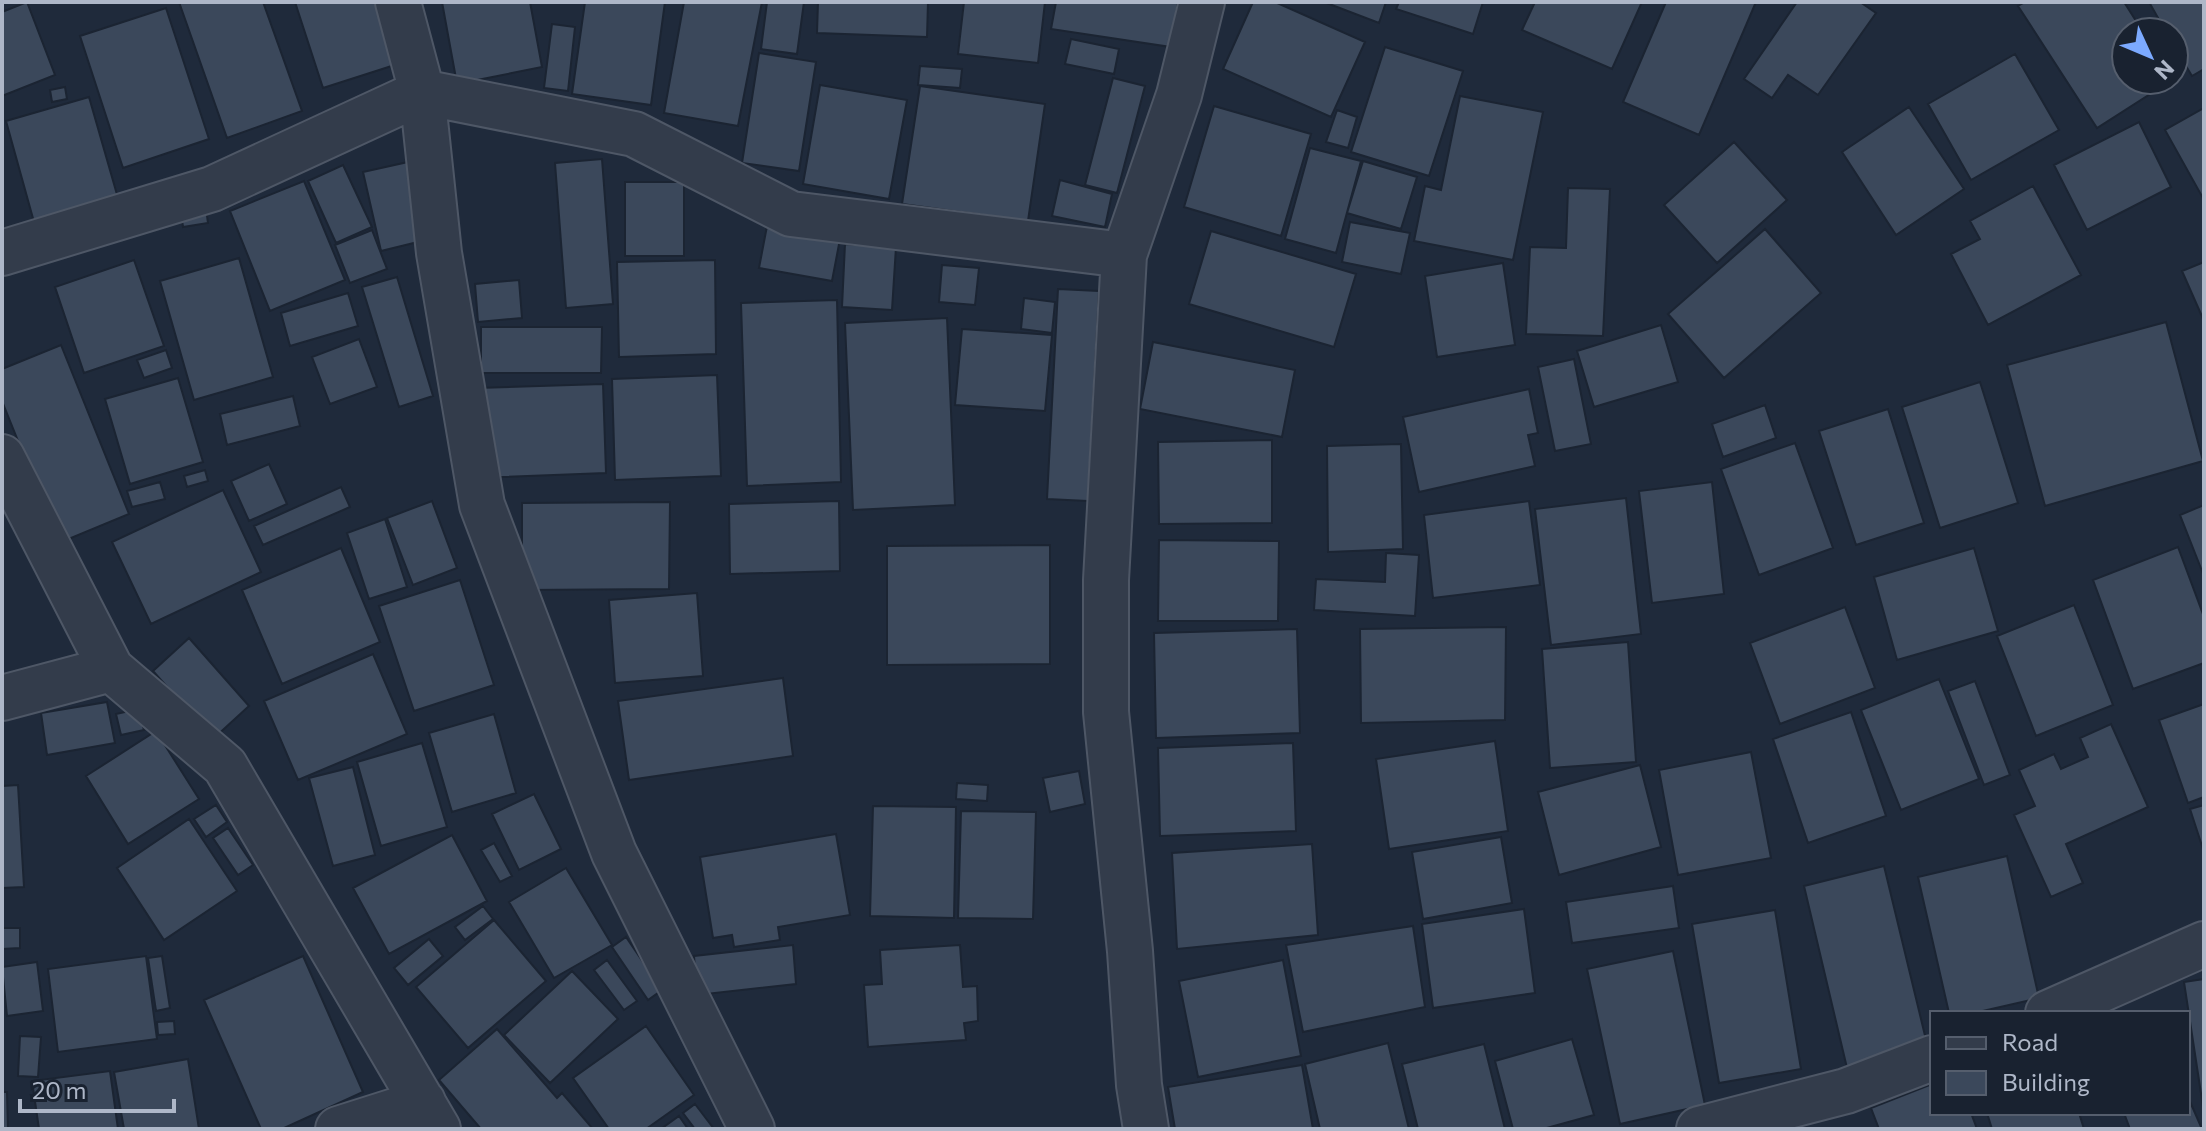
<svg xmlns="http://www.w3.org/2000/svg" width="2206" height="1131" viewBox="0 0 2206 1131" font-family="Commissioner,sans-serif">
<rect width="100%" height="100%" fill="#1f2a3b"/>
<path fill="#3b485b" stroke="#1b2432" stroke-width="2" d="M27,2l28,73 -53,21v-84z
M179,2h84l39,109 -75,27z
M295,2h86l20,61 -78,25z
M442,2h88l12,65 -85,17z
M585,2h80l-14,103 -79,-11z
M684,2h78l-24,124 -74,-13z
M767,2h37l-7,52 -36,-5z
M818,2h110l-1,35 -110,-4z
M964,2h81l-7,61 -80,-9z
M1056,2h122l-7,45 -120,-18z
M1253,2h22l90,40 -34,75 -108,-48z
M1324,2h62l-7,21z
M1399,2h84l-10,32 -77,-25z
M1535,2h107l-30,67 -90,-39z
M1666,2h90l-57,133 -76,-33z
M1797,2h63l16,11 -58,82 -30,-20 -16,23 -28,-19z
M2025,2h99l19,30h-17v48h46l-75,48 -79,-122z
M2149,2h55v67l-12,7 -18,-30v-14h-8z
M166,8l43,131 -86,29 -43,-132z
M552,24l23,3 -7,64 -24,-3z
M1071,39l48,10 -5,25 -49,-10z
M1385,47l78,24 -34,105 -78,-24z
M759,53l57,9 -17,109 -57,-8z
M2015,54l44,76 -88,50 -43,-76z
M920,66l42,3 -2,19 -42,-3z
M1113,78l32,8 -28,107 -32,-8z
M820,85l87,15 -18,99 -86,-15z
M920,86l125,18 -17,117 -126,-17z
M65,87l2,12 -15,3 -2,-12z
M1460,96l83,16 -30,148 -99,-19 11,-55 16,4z
M89,97l29,101 -84,24 -28,-101z
M1214,106l97,28 -30,102 -97,-29z
M1909,107l55,82 -68,46 -54,-83z
M2204,108v92l-39,-70z
M1337,110l20,7 -9,31 -22,-6z
M2139,122l32,65 -84,43 -33,-65z
M1734,142l53,58 -70,63 -53,-58z
M1310,148l51,13 -25,92 -51,-14z
M602,159l11,145 -47,4 -11,-145z
M1363,161l54,16 -16,52 -54,-16z
M408,162l18,78 -45,11 -18,-79z
M343,165l29,62 -36,16 -28,-62z
M1060,180l52,14 -7,33 -53,-11z
M304,181l41,99 -75,31 -40,-100z
M625,182h59v74h-59z
M2033,186l48,89 -93,50 -37,-71 29,-15 -10,-18z
M1568,188l42,1 -7,147 -77,-2 4,-87 36,1z
M206,208l2,15 -25,4 -2,-14z
M1350,222l60,11 -9,41 -59,-12z
M767,226l73,13 -8,42 -73,-13z
M1765,229l56,64 -97,85 -56,-64z
M372,230l15,39 -37,14 -15,-38z
M1211,231l145,43 -22,73 -145,-43z
M845,244l51,3 -4,63 -50,-3z
M239,258l34,119 -79,23 -34,-119z
M134,260l30,86 -80,27 -29,-86z
M715,260l1,94 -97,3 -2,-95z
M2204,262v59l-22,-50z
M1503,263l12,82 -78,12 -12,-81z
M942,265l37,3 -4,37 -36,-3z
M397,277l36,119 -34,11 -37,-120z
M519,280l3,38 -44,4 -3,-38z
M1058,289l41,2 -11,210 -41,-2z
M348,293l10,33 -68,20 -9,-33z
M1024,298l31,4 -3,31 -31,-4z
M837,300l4,182 -94,4 -6,-183z
M947,318l8,187 -102,5 -8,-187z
M2166,322l37,139 -158,45 -38,-141z
M1661,325l17,57 -84,25 -17,-56z
M481,327h121l-1,46h-120z
M962,329l90,6 -7,76 -90,-6z
M359,339l18,48 -47,17 -18,-47z
M1153,342l142,28 -13,67 -142,-28z
M61,345l68,169 -70,29 -57,-142v-32z
M166,350l6,18 -28,10 -7,-18z
M1574,359l17,85 -36,7 -17,-84z
M717,375l4,101 -106,4 -3,-101z
M178,378l25,84 -73,22 -25,-85z
M1980,382l38,121 -78,25 -38,-121z
M603,384l3,89 -128,5 -2,-90z
M1529,389l9,44 -10,2 7,31 -116,26 -16,-75z
M293,396l7,30 -73,19 -7,-31z
M1765,405l11,33 -53,19 -11,-33z
M1888,409l36,114 -68,22 -37,-114z
M1272,440v83l-113,1 -1,-82z
M1795,443l38,105 -74,27 -38,-106z
M1401,444l2,105 -75,3 -1,-106z
M269,464l18,40 -38,17 -18,-40z
M205,470l3,11 -21,6 -3,-11z
M160,482l5,17 -33,8 -5,-16z
M1712,482l12,112 -72,9 -13,-112z
M341,487l9,20 -87,38 -9,-19z
M223,490l38,82 -110,52 -39,-82z
M1626,498l15,136 -90,11 -16,-136z
M432,501l25,67 -44,17 -26,-67z
M839,501l1,70 -110,3 -1,-70z
M1529,501l11,84 -107,13 -9,-83z
M670,502l-1,87 -147,1v-87z
M2204,505v71l-24,-61z
M385,519l22,68 -38,12 -22,-66z
M1159,540l120,1 -1,80h-120z
M1050,545v119l-163,1v-119z
M2178,547l26,70v46l-71,26 -40,-109z
M341,548l39,94 -98,42 -40,-94z
M1974,548l24,83 -101,29 -23,-83z
M1386,553l33,2 -4,61 -101,-6 2,-31 69,3z
M460,580l34,105 -80,26 -35,-105z
M697,593l6,83 -88,7 -6,-83z
M2074,605l39,100 -77,31 -39,-100z
M1845,607l30,81 -95,36 -30,-81z
M1506,627l-1,93 -144,3 -1,-94z
M1297,629l3,104 -144,5 -2,-105z
M189,638l60,68 -36,33 -60,-68z
M1628,642l8,120 -86,6 -8,-119z
M373,654l34,80 -109,46 -34,-79z
M783,678l10,78 -164,24 -11,-79z
M1939,679l40,100 -78,31 -40,-100z
M1975,681l35,94 -26,10 -36,-94z
M107,702l8,41 -68,12 -6,-42z
M2204,704v93l-16,6 -29,-83z
M138,709l6,21 -23,5 -5,-21z
M1851,712l35,104 -78,27 -35,-104z
M494,714l22,79 -64,19 -23,-79z
M2111,724l37,83 -82,37 17,39 -32,14 -37,-82 21,-9 -16,-36 35,-16 7,15 27,-12 -8,-19z
M156,731l43,68 -71,45 -42,-68z
M1495,741l13,90 -119,18 -13,-90z
M422,743l25,84 -66,19 -24,-84z
M1293,743l3,88 -136,5 -2,-88z
M1751,752l20,106 -93,17 -19,-105z
M1640,765l21,82 -102,28 -21,-83z
M353,767l22,88 -42,11 -24,-88z
M1079,771l6,33 -35,8 -7,-34z
M957,783l31,2 -1,16 -31,-2z
M18,785l6,102 -22,1v-102z
M534,794l27,55 -42,21 -27,-56z
M216,805l11,17 -21,15 -12,-18z
M2204,805v47l-14,-43z
M873,806l83,1 -2,111 -84,-2z
M961,811l75,1 -3,107 -75,-1z
M189,819l48,72 -73,49 -47,-72z
M228,828l25,37 -15,10 -25,-37z
M836,834l14,81 -72,12 2,13 -46,7 -2,-12 -19,3 -13,-81z
M452,835l35,66 -98,53 -36,-66z
M1501,837l11,66 -89,16 -11,-67z
M494,843l18,33 -12,6 -19,-32z
M1312,844l6,91 -141,14 -5,-96z
M2007,856l32,142 -65,15h-25l-31,-136z
M1884,866l44,182 -81,20 -43,-182z
M566,868l46,77 -58,33 -45,-76z
M1673,886l6,42 -107,15 -6,-41z
M483,906l10,13 -28,21 -10,-13z
M1524,909l11,84 -102,15 -11,-84z
M1775,910l26,159 -82,14 -27,-159z
M494,920l52,61 -78,67 -52,-61z
M1413,926l12,81 -122,25 -17,-87z
M2,928h18v20l-18,1z
M626,937l36,53 -14,10 -36,-53z
M429,939l14,17 -35,29 -14,-17z
M793,945l3,39 -99,11 -3,-39z
M960,945l3,42 14,-1 1,35 -14,2 2,17 -98,7 -4,-62 18,-1 -2,-34z
M1673,951l32,154 -85,19 -33,-155z
M146,956l11,83 -99,13 -10,-83z
M162,956l8,52 -14,3 -8,-53z
M303,956l60,136 -81,37h-21l-57,-129z
M607,960l30,41 -13,9 -30,-40z
M1283,960l18,96 -103,21 -19,-96z
M37,962l6,49 -36,5 -5,-49z
M572,971l46,48 -68,64 -46,-48z
M2204,979v134l-20,-131z
M174,1021l1,13 -17,1 -1,-13z
M646,1026l48,69 -48,34h-37l-36,-51z
M497,1029l60,69 5,-5 31,36h-112l-42,-49z
M20,1036l21,1 -3,40 -20,-1z
M1572,1039l22,76 -51,14h-30l-18,-68z
M1388,1043l21,86h-89l-15,-65z
M1484,1044l21,85h-87l-16,-65z
M188,1059l11,70h-75l-10,-57z
M1302,1065l11,64h-138l-7,-42z
M110,1071l8,58h-79l-7,-48z
M1932,1084v29h39l6,16h-98l-8,-21z
M2,1092h5l1,37h-6z
M2188,1097l14,32h-72l-6,-16h64z
M695,1104l19,25h-19l-12,-16z
M1987,1113h92l5,16h-92z
M679,1116l9,13h-27z"/>
<g fill="none" stroke-linecap="round" stroke-linejoin="round">
<g stroke="#4e5766" stroke-width="48">
<path id="minor" d="M398,2l24,90 17,161 43,252 132,348 138,276
M2,253l210,-64 210,-97 212,42 157,80 333,41
M2,457l109,212 114,97 213,363
M2,698l109,-29
M2048,1013l156,-69
M338,1129l85,-27
M1146,1129l-7,-44 -9,-134 -24,-239v-132l18,-325 55,-160 23,-93
M1699,1129l147,-38 86,-33"/>
</g>
<use href="#minor" stroke="#333c4b" stroke-width="44"/>
</g>
<rect width="2206" height="1131" fill="none" stroke="#aeb7c8" stroke-width="8"/>
<rect x="1930" y="1011" width="260" height="104" fill="#192230" stroke="#555e6d" stroke-width="2"/>
<rect x="1946" y="1037" width="40" height="12" fill="#333c4b" stroke="#555e6d" stroke-width="2"/>
<text x="2002" y="1051" font-size="24" fill="#aeb7c8">Road</text>
<rect x="1946" y="1071" width="40" height="24" fill="#3b485b" stroke="#555e6d" stroke-width="2"/>
<text x="2002" y="1091" font-size="24" fill="#aeb7c8">Building</text>
<g transform="translate(2150 56) rotate(134)"><circle r="38" fill="#192230" stroke="#555e6d" stroke-width="2"/>
<path d="M0-6L14 30L0 20L-14 30Z" fill="#7caaff"/>
<text y="-12" font-size="22" font-weight="bold" text-anchor="middle" fill="#aeb7c8">N</text>
</g>
<path d="M20 1099v12h154v-12" fill="none" stroke="#aeb7c8" stroke-width="4"/>
<text x="32" y="1099" font-size="24" fill="#aeb7c8" stroke="#192230" stroke-width="6" paint-order="stroke">20 m</text>
</svg>
